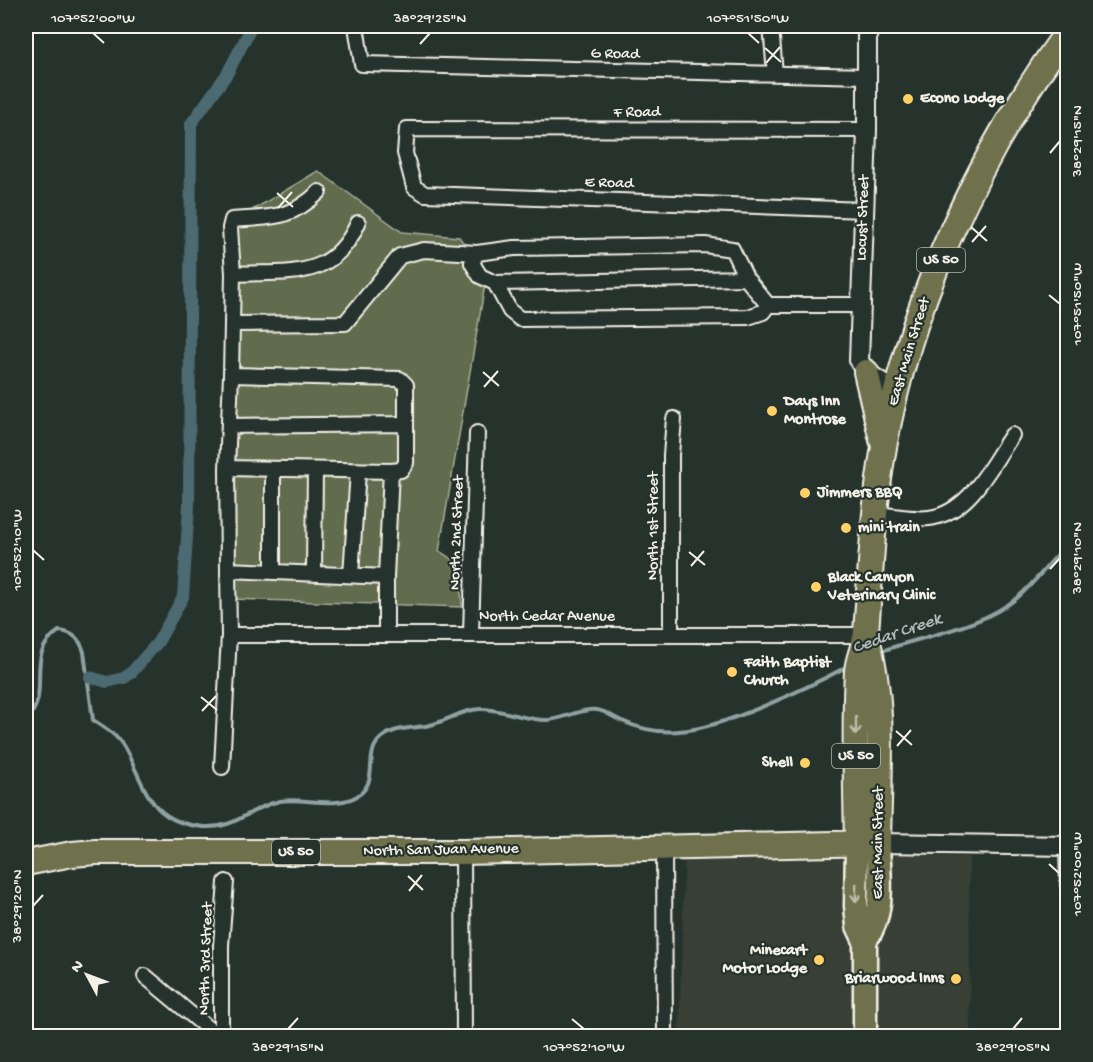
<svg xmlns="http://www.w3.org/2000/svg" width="1093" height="1062" viewBox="0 0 1093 1062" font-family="'Gochi Hand',sans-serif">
<rect width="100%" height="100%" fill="#26332d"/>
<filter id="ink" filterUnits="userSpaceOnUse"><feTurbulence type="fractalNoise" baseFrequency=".0167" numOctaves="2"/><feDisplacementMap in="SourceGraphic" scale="12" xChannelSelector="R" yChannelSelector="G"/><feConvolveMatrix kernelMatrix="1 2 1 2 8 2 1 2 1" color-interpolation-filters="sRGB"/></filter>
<g filter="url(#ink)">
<path fill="#374036" d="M685,846l284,11 1,179h-291z"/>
<path fill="#606c4d" stroke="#aaae9a" stroke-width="1.5" d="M318,171l84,61 57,5 28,36 -48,278 20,13 3,43 -231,-8 3,-378z"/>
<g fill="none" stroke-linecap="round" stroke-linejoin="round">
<path stroke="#8fa1a1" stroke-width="4" d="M879,652c45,-17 100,-23 138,-54 19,-16 33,-37 51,-54
M26,720c28,-27 -4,-65 33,-89 14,1 21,8 25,21l9,68c11,7 24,15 31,27 23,41 24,75 80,80 33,2 46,-20 76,-26 23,-4 60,9 80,-7 23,-19 -4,-49 34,-63 11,-4 24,-3 36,-6 17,-4 34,-16 51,-16 23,0 45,12 67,11 15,-1 34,-12 49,-10 9,1 17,8 25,11 18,8 38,12 57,10 43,-2 130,-44 169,-65"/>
<path stroke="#4b6b72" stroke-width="12" d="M90,677l17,5 17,-4 7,-5 27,-31 25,-45 6,-91 2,-382 36,-50 25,-48"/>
<g stroke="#f4f1e8" stroke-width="18">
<path id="minor" d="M356,26l6,38 504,12
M771,26l4,48
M865,210l-440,-16 -11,-7 -9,-34 2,-24 460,1
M358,223c-26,59 -70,48 -125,51l-1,50 113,-1 55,-67 24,-6 53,3
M233,274l-3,-46 2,-8c38,-3 58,0 87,-28
M495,283l251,-5
M768,305l-5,7 -15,5 -228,2 -10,-8 -15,-28 -15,-7 -8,-13 5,-10 37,-5 191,-3 27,4 14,29 22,27h94
M231,375l-4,93 164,3 10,-1 5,-7v-78l-6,-6 -169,-4 1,-51
M229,426l176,-2
M227,468l1,102 158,7 5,-106
M874,514c17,1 38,6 55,4 41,-5 62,-53 83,-83
M273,571v-102
M314,572l1,-102
M351,575l7,-104
M671,633v-178l3,-36
M386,634v-57
M471,634l6,-201
M229,635h637
M222,767l7,-132 -1,-65
M664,846l1,190
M1067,846l1,39
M463,852l1,184
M145,976l72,60
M221,1036v-91l5,-63"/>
</g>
<g stroke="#f4f1e8" stroke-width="22">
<path id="tertiary" d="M867,26v104l-8,231 7,11 30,20
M878,843l190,3"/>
</g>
<g stroke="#f4f1e8" stroke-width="27">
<path id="primary" d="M857,844l-1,62 2,20 7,15v95
M865,941c21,-29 14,-64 13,-98"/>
</g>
<g stroke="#f4f1e8" stroke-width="28">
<path id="trunk" d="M866,372l16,68
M857,844c-1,-57 -3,-115 0,-173 1,-13 8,-26 9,-39 5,-63 7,-124 18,-185 27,-149 95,-294 184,-416
M26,863l46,-9 24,-2h367l415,-9c1,-69 8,-141 -12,-208"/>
</g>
<use href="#minor" stroke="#26332d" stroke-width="14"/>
<use href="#tertiary" stroke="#26332d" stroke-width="18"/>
<use href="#primary" stroke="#6e714b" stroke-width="22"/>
<use href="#trunk" stroke="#6e714b" stroke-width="24"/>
</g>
<defs><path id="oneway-shaft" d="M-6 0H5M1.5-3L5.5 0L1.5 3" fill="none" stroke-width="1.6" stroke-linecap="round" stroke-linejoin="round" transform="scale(1.5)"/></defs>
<g stroke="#bebea9">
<use href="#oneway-shaft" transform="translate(856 726) rotate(90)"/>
<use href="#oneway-shaft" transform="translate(856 893) rotate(91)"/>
</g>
</g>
<path fill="none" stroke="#f4f1e8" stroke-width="2" d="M93,33l11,10M748,33l11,10M420,44l10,-11M765,48l16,14M766,63l14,-16M1050,153l10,-12M277,193l16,14M278,208l14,-16M971,227l16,14M972,242l14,-16M1049,295l11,9M483,372l16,14M484,387l14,-16M33,550l11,10M689,552l16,13M691,566l13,-15M1050,569l10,-11M201,697l16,13M202,711l14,-15M896,731l16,14M897,746l14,-16M1049,864l11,10M408,876l15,14M409,891l13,-16M33,906l10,-11M572,1019l12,10M288,1029l10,-11M1013,1029l9,-11"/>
<g fill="#ffd166" stroke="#26332d" stroke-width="2">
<circle cx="908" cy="99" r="6"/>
<circle cx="772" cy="411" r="6"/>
<circle cx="805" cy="493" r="6"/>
<circle cx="846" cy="528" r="6"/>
<circle cx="816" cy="587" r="6"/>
<circle cx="732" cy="672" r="6"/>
<circle cx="805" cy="763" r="6"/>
<circle cx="819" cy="960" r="6"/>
<circle cx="956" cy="979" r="6"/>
</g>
<g text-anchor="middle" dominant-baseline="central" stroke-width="4.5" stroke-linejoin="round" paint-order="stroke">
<g fill="#26332d" stroke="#b6b8b0" stroke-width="1.5">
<rect x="917" y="248" width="48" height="24" rx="4.5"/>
<rect x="832" y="744" width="48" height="24" rx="4.5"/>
<rect x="272" y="840" width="48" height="24" rx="4.5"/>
</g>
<g font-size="15" font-weight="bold" fill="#f4f1e8">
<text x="941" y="260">US 50</text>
<text x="856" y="756">US 50</text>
<text x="296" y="852">US 50</text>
</g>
<g font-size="16" fill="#f4f1e8" stroke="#26332d">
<text transform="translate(615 55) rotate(1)">G Road</text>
<text x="637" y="113">F Road</text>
<text transform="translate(609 184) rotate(2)">E Road</text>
<text transform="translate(864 218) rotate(-88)">Locust Street</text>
<text transform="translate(910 352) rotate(-73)">East Main Street</text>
<text transform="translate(654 526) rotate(-90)">North 1st Street</text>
<text transform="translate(458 533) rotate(-88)">North 2nd Street</text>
<text x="547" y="617">North Cedar Avenue</text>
<text transform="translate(879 843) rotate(-90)">East Main Street</text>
<text transform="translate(441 851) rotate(-1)">North San Juan Avenue</text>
<text transform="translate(207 959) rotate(-88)">North 3rd Street</text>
</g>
<g font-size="16" font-weight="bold" fill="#f4f1e8" stroke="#26332d" text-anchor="start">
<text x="920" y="99">Econo Lodge</text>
<text x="784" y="402">Days Inn<tspan x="784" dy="18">Montrose</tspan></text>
<text x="817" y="493">Jimmers BBQ</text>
<text x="858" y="528">mini train</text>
<text x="828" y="578">Black Canyon<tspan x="828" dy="18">Veterinary Clinic</tspan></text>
<text x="744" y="663">Faith Baptist<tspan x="744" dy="18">Church</tspan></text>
<text x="793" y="763" text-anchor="end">Shell</text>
<text x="807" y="951" text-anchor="end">Minecart<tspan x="807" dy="18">Motor Lodge</tspan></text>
<text x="944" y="979" text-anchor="end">Briarwood Inns</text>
</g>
<g font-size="18" font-style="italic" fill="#b0bbb9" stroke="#26332d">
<text transform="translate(897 634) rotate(-19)">Cedar Creek</text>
</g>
</g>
<rect width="1093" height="1062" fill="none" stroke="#26332d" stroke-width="66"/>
<g transform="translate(87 975) rotate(311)" stroke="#26332d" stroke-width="4.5" paint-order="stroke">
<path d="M0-4.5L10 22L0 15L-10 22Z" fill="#f4f1e8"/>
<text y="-9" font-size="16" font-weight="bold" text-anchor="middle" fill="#f4f1e8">N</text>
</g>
<rect x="33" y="33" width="1027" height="996" fill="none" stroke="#f4f1e8" stroke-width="2"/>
<g font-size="15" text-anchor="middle" fill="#f4f1e8">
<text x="93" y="22">107°52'00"W</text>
<text x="430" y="22">38°29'25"N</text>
<text x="748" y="22">107°51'50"W</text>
<text transform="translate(1076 141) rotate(-90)" y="5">38°29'15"N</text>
<text transform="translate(1076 304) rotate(-90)" y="5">107°51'50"W</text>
<text transform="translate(16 550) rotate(-90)" y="5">107°52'10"W</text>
<text transform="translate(1076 558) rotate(-90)" y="5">38°29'10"N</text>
<text transform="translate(1076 874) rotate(-90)" y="5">107°52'00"W</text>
<text transform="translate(16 906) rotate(-90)" y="5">38°29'20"N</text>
<text x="288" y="1051">38°29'15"N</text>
<text x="584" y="1051">107°52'10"W</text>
<text x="1013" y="1051">38°29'05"N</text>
</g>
</svg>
